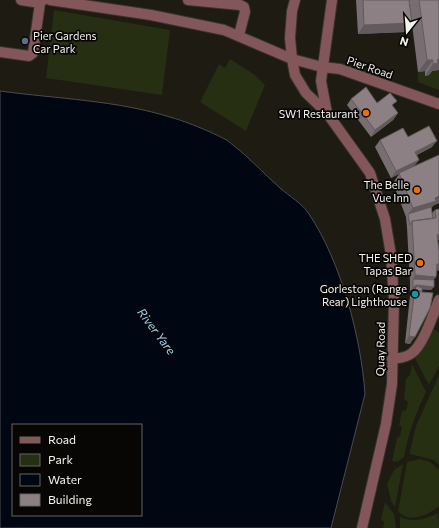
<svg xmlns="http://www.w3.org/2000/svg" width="439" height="528" viewBox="0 0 439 528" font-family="Commissioner,sans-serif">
<rect width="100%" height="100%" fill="#1d1b12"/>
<path fill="#262f12" d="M54,10l116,20 -8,65 -116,-17z
M230,59l25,16 10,10 -19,46 -46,-29 19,-38 6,4z
M439,70v20l-21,-8v-10l7,-1v5l4,-1v-4z
M434,329l5,4v33l-10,19 -14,-26 13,-17z
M412,364l14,28c-10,21 -18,42 -22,65l-7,5 -5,-1 5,-23 3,-2 2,-9 -3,-2 3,-14 4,-1 2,-8 -4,-3 2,-20 4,-4z
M439,375v90l-5,-5 -24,-6v-3l6,-25z
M420,459l10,3 9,8v36c-10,9 -30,18 -41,5l9,-49z
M403,464l-8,43 -4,-6 -4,-17 7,-14z
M385,502l9,12 2,14h-13l1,-6 -3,-2z
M438,513l1,15h-39v-11c14,6 25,2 38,-4z"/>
<path fill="#000612" stroke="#494d53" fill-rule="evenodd" d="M0,91c58,8 117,9 173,27 12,3 46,17 55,23 19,14 35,32 52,47 9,8 23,16 29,26 32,48 52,123 56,180l-34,134h-331zM13,425h128v90h-128z"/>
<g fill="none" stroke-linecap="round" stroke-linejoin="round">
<g stroke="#37352c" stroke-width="12">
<path id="minor" d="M21,0l19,3
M50,0l101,15 73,15 68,29 30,8 18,2 99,35
M188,0l52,5 4,2 1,5 -6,23
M295,0l-3,11 -2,27 2,21 3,16 11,18 21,20 43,60 15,46 6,36 3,45 -2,84 -6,40 -24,104
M0,52l29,4 4,-3 7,-50 3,-3
M327,113l-6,-32 11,-81
M392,359c7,-1 14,-1 20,-6 12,-9 21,-39 27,-53"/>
</g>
<use href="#minor" stroke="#83575a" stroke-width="10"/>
</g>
<path fill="#786e72" d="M356,0h53l-4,32 -47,2z
M409,0h30v70l-7,1 -3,4 -4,1v-5l-7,1z
M351,99l26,4 16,4 5,6 -5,7 -22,17 -24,-32z
M408,137l24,10 -15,8 2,5 -5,6 19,40 -2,1 1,6 3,-3 2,31 -1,29 -5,20 -9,-1 -12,55 -5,-1 5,-47 5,-7h-2l-3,2v-9l-3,-54 -1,-11 -13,-34 6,-9 -8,4 -16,-31 5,-7z"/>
<path fill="#625a5c" d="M412,23l-7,9 -47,2 6,-9z
M439,59v11l-7,1 -3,4 -4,1 8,-12 4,-4z
M427,60h6l-8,11 -7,1z
M398,113l-5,7 -22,17 4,-7z
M437,141l-5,6 -22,11 5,-6z
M419,160l-5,6 -23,12 5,-7z
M439,196v7l-6,3 -4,5 -21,3 5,-6z
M439,234v6l-7,1 5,-6z
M437,264h2v7l-7,-1z
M415,275l21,2 -5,6 -18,-4z
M416,285l18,2 -3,3 -18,-1 -3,2z
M409,336l6,1 -5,7 -5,-1z"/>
<path fill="#8c8084" stroke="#625a5c" d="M363,0h46l3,23 -48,2z
M419,0h20v59l-2,1 1,3 -5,1v-4h-6z
M366,87l11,16 13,-10 7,8 -5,4 6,8 -23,17 -24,-31z
M429,126l8,15 -22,11 4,8 -23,11 -16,-31 23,-12 5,9z
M439,155v41l-4,2 1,3 -23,7 -14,-35z
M431,207l2,11 -21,3 -2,4 -2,-11z
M439,209v25l-2,1 2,16v13h-2l-1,13 -21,-2 -3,-54 24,-3 -1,-8z
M413,279l21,1v7l-18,-2 -3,3z
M417,286l5,2v4l-7,-3 -1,2z
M415,289l7,3 11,1 -3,15 -15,29 -6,-1z"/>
<circle fill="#5c6f8a" stroke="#070604" stroke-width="1.5" cx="25" cy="41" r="4"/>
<g fill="#e8710a" stroke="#070604" stroke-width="1.5">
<circle cx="366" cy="113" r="4"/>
<circle cx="417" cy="190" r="4"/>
<circle cx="420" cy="263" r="4"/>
</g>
<circle fill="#0f9aa8" stroke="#070604" stroke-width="1.5" cx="415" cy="294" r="4"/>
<g text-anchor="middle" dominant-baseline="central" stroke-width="3.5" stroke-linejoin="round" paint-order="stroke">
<g font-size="11" fill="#f3f2ec" stroke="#070604" text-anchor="end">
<text x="33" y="35" text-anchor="start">Pier Gardens<tspan x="33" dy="13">Car Park</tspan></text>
<text x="358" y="113">SW1 Restaurant</text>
<text x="409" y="184">The Belle<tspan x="409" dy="13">Vue Inn</tspan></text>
<text x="412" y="257">THE SHED<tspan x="412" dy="13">Tapas Bar</tspan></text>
<text x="407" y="288">Gorleston (Range<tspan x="407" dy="13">Rear) Lighthouse</tspan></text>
</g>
<g font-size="11" fill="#f3f2ec" stroke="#070604">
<text transform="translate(370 67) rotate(19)">Pier Road</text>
<text transform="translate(380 349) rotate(-89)">Quay Road</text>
</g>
<g font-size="12" font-style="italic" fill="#98d5fa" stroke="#070604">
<text transform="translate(157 331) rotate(53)">River Yare</text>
</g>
</g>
<rect x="12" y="424" width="130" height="92" fill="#070604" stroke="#656461"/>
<rect x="20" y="437" width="20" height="6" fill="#83575a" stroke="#656461"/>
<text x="48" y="444" font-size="12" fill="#f3f2ec">Road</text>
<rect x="20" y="454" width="20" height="12" fill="#262f12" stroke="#656461"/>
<text x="48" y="464" font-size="12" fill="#f3f2ec">Park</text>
<rect x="20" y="474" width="20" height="12" fill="#000612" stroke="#656461"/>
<text x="48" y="484" font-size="12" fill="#f3f2ec">Water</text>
<rect x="20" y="494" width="20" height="12" fill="#8c8084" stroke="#656461"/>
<text x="48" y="504" font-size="12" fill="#f3f2ec">Building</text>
<g transform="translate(407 32) rotate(197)" stroke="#070604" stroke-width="3" paint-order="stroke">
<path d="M0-3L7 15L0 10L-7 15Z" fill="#f3f2ec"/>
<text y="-6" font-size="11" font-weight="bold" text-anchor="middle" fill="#f3f2ec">N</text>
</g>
</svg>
